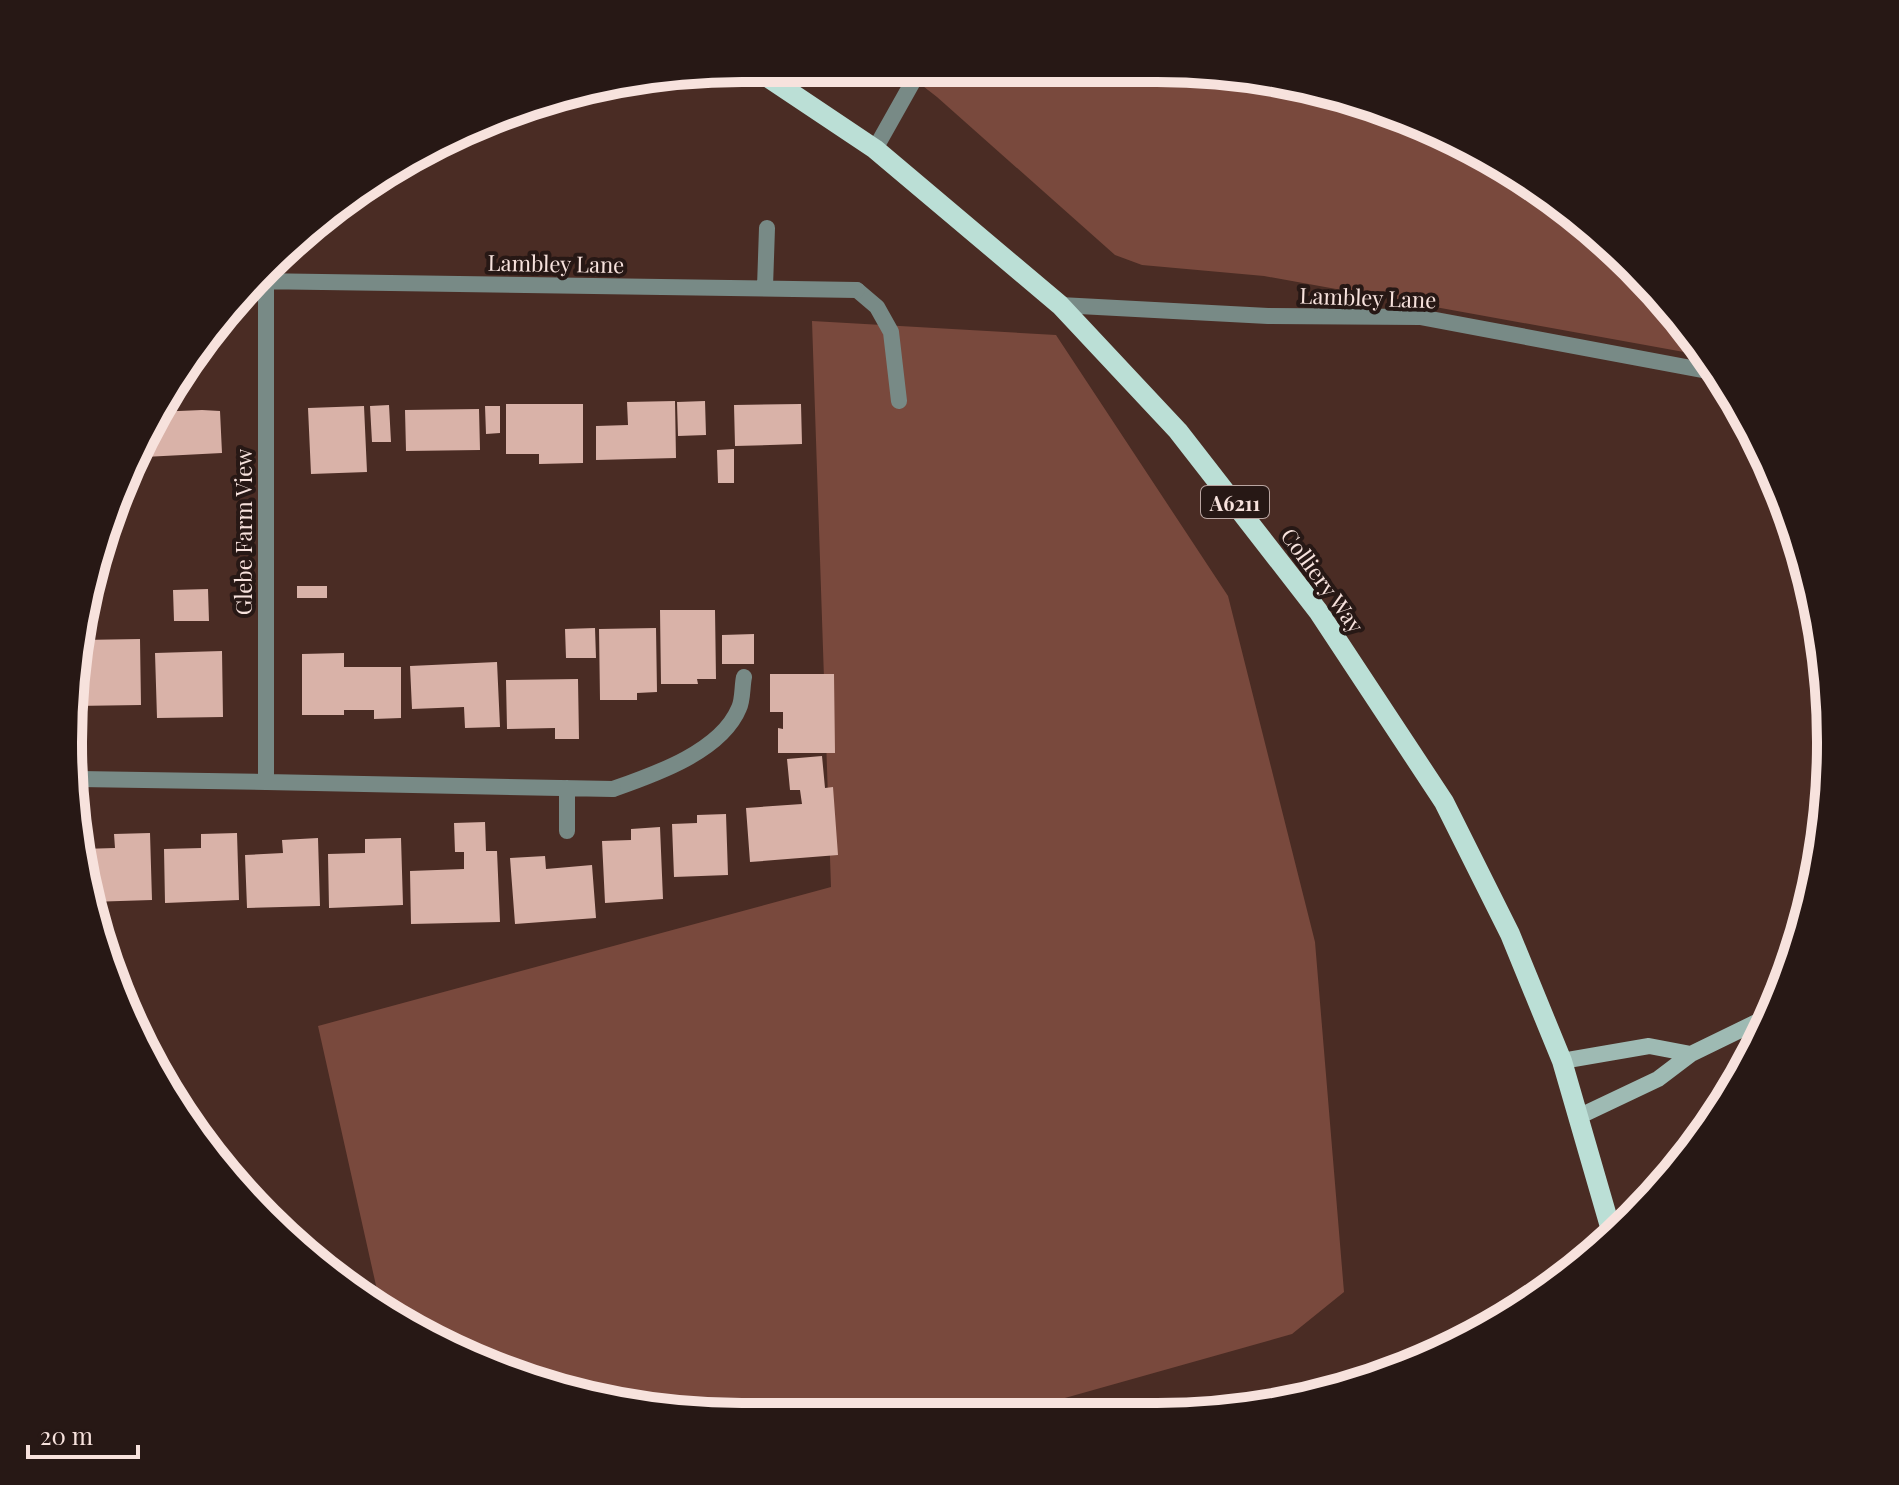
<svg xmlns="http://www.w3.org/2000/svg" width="1899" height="1485" viewBox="0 0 1899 1485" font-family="'Playfair Display',serif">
<rect width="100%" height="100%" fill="#4a2c24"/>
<path fill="#79493d" d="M901,69h299l173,35 194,104 97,90 42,58 -442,-80 -122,-11 -27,-10 -178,-158z
M812,321l244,14 172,261 87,346 29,350 -52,42 -291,82 -259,1 -131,-13 -126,-38 -118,-63 -9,-8 19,-5 -59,-264 513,-139z"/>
<path fill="#d9b2a8" d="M675,401l1,57 -80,2v-34l32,-1 -1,-23z
M705,401l1,34 -28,1 -1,-34z
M506,404h77v59l-44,1v-10h-33z
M801,404l1,40 -67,2 -1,-41z
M389,405l2,37h-19l-2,-36z
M364,406l3,66 -56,2 -3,-66z
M485,406h15v27l-14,1z
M479,409l1,41 -74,1 -1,-41z
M202,410l18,1 2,42 -78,4v-16l11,-29z
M734,449v34h-16l-1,-33z
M297,586h30v12h-30z
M208,589l1,32h-35l-1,-31z
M660,610h55l1,69h-19l1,5h-37z
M595,628l1,30h-30l-1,-29z
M656,628l1,64 -20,1v7h-37l-1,-71z
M754,634v30h-32v-29z
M140,639l1,66 -67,1 7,-66z
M222,651l1,66 -66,1 -2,-65z
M344,653v14h57v51l-27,1v-9h-30v5h-42v-61z
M497,662l3,65 -35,1 -1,-21 -52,2 -2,-43z
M770,674h64l1,79h-57v-25l5,1v-17h-13z
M578,679l1,60h-24v-11l-48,1 -1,-49z
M822,756l3,32 8,-1 5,68 -88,7 -4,-54 56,-4 -2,-14h-10l-3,-31z
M726,814l2,61 -54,2 -2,-53 25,-1v-8z
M485,822l1,29h11l3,71 -89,2 -1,-53 54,-2v-17h-9l-1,-29z
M660,827l3,72 -58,4 -3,-62 29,-1v-11z
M150,833l2,67 -63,2 -7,-53 33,-1 -1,-14z
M237,833l2,67 -74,3 -1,-54 37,-1v-14z
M318,838l2,68 -73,2 -2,-53 38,-2 -1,-13z
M401,838l2,67 -74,3 -1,-54 37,-1v-14z
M545,856l1,13 46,-4 4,53 -81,6 -5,-66z"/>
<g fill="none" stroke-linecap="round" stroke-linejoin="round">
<path stroke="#788a86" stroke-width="16" d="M875,149l45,-80
M857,290l20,17 14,25 8,69
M1060,305l208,11 152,1 298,56
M613,789c40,-14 108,-37 126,-81 4,-8 3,-22 5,-31"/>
<path stroke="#788a86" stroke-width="16" d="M254,281l603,9
M266,281v501l347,7
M765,287l2,-59
M79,779l187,3
M567,831v-43"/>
<path stroke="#9ebab3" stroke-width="16" d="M1562,1061l87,-15 42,8
M1580,1116l78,-37 33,-25 80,-39"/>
<path stroke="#bbdfd6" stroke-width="20" d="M754,68l121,81 185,156 118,126 140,180 126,191 66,132 52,127 51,176"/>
</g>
<g text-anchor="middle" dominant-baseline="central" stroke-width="8" stroke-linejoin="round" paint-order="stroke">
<rect fill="#271815" stroke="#b9a5a1" stroke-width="2" x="1201" y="486" width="68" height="32" rx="6"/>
<g font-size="20" font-weight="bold" fill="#f7e2dd">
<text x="1235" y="502">A6211</text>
</g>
<g font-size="22" fill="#f7e2dd" stroke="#271815">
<text transform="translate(556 263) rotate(1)">Lambley Lane</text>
<text transform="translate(1368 297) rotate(2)">Lambley Lane</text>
<text transform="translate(243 532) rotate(-90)">Glebe Farm View</text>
<text transform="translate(1323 580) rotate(54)">Colliery Way</text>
</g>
</g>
<path d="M0 0H1899V1485H0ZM742 82H1157A660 660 0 0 1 1817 742V743A660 660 0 0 1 1157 1403H742A660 660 0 0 1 82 743V742A660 660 0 0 1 742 82Z" fill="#271815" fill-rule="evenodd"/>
<path fill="none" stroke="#f7e2dd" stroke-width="10" d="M742 82H1157A660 660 0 0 1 1817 742V743A660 660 0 0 1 1157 1403H742A660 660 0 0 1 82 743V742A660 660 0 0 1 742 82Z"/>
<path d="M28 1445v12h110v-12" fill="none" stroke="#f7e2dd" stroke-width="4"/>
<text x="40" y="1445" font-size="24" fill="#f7e2dd" stroke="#271815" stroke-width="6" paint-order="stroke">20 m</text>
</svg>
